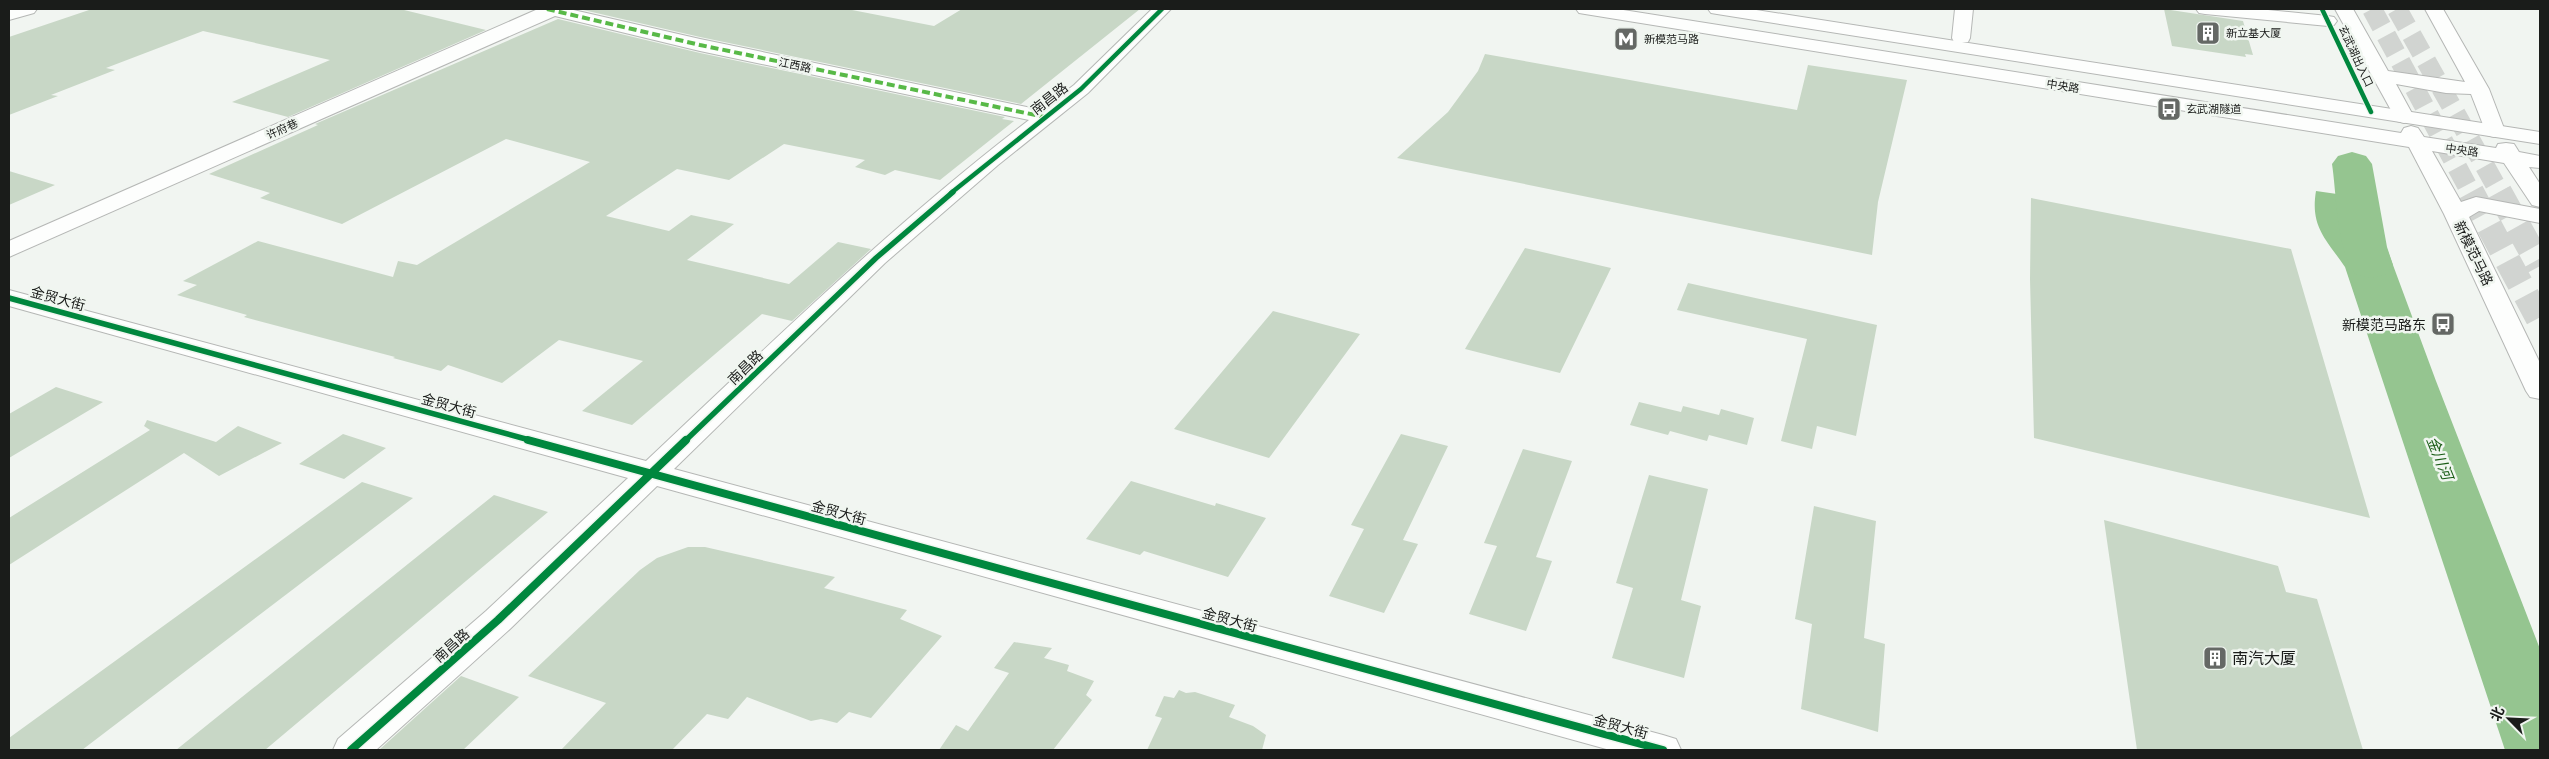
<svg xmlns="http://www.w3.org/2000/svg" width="2549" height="759" viewBox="0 0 2549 759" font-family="'Titillium Web','Noto Sans SC',sans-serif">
<rect width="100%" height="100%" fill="#f1f5f1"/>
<path fill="#95c590" d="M2316,191l56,8 8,31 56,151 104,268v101h-35l-160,-483c-19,-28 -35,-40 -29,-76z"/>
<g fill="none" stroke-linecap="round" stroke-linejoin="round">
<path fill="#95c590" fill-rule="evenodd" d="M2352,152l14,4 6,8 15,83 6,18 -6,9 -16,4 -16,-4c-19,-27 -18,-77 -23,-110l6,-8z"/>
</g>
<path fill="#c8d7c6" d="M92,9h308l86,21 -198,87 -56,-15 98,-42 -127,-29 -97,37 9,2 -64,25 7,1 -49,19v-78z
M579,9h268l87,17 28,-17h178l-119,95 -321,-67z
M2164,9l79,12 10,34 -8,-1 1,3 -74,-11z
M558,19l142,34 305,64 -3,2 12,2 -74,59 -45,-10 -10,5 -30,-8 10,-7 -81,-16 -55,36 -52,-11 -71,47 63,15 22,-16 43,9 -47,36 102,24 49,-42 33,7 -79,72 -30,-7 -130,111 -50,-14 61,-50 -84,-21 -57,43 -54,-18 -7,6 -48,-13 2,-1 -151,-40 3,-2 -70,-20 20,-10 -14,-4 75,-40 135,36 5,-16 19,4 173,-103 -84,-23 -164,85 -82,-26 10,-5 -61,-19 109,-49 -3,-1z
M1485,54l312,56 11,-45 99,15 -29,122 -6,53 -475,-97 51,-46 30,-41z
M9,171l46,14 -46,20z
M2031,198l260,51 79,269 -336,-80 -4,-159z
M1525,248l86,20 -51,105 -95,-24z
M1688,283l189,42 -21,111 -39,-10 -5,23 -31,-8 26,-102 -130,-29z
M1273,311l87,23 -91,124 -95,-29z
M56,387l47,15 -94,56v-44z
M1639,402l42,10 2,-6 36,9 2,-6 33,9 -7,27 -38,-10 -2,6 -37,-10 -2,4 -38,-10z
M147,420l69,22 22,-16 44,17 -63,33 -35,-23 -175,112v-47l141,-88 -6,-4z
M343,434l43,14 -42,31 -45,-15z
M1401,434l47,12 -45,94 15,4 -34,69 -55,-17 35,-67 -13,-4z
M1523,449l49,12 -36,96 16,4 -26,70 -57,-17 28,-68 -13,-3z
M1649,475l59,14 -27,111 20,6 -17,72 -72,-20 21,-70 -17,-5z
M1131,481l84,25 1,-3 50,15 -38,59 -84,-26 -4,4 -54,-16z
M362,482l51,16 -331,252h-73v-12z
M494,495l54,17 -283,238h-89z
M1814,506l62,15 -12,117 21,6 -7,88 -77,-23 11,-85 -17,-5z
M2104,520l174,46 8,26 31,7 46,151h-226z
M688,547h17l130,30 -11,11 83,22 -7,9 42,17 -71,82 -22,-6 -12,11 -16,-4 -10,2 -64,-24 -19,22 -21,-5 -35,36h-111l45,-47 -78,-27 112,-106 17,-12z
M1014,642l38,6 -8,10 25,7 -2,6 27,10 -8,14 6,5 -39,50h-114l17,-25 12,6 41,-58 -15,-5z
M461,676l58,21 -56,53h-84z
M1179,690l7,3 9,-1 40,13 -6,12 24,9 13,9 -4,15h-115l15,-32 -7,-2 9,-20 10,2z"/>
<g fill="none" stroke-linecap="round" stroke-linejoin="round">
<path stroke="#d1d4d1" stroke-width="20" stroke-dasharray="20 10" stroke-linecap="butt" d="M2372,9l99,184
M2397,9l103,184"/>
<path stroke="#d1d4d1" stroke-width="26" stroke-dasharray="26 13" stroke-linecap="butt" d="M2471,192l69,129
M2499,192l41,74"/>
<g stroke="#b5b7b5" stroke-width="2">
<path id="minor" d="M9,9h28l-3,4 -25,7z
M538,9h31l131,30 341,71 33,-25 78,-76h19l-83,84 -90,72 -113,98 -211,206 989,266 13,4 5,11h-71l-953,-264 -147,143 -134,121h-43l5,-11 148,-128 142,-133 -619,-172v-16l637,171c124,-117 247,-237 383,-341l-329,-69 -145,-35 -546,241v-16z
M1955,9h18l-3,29 -2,4h-14l-2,-4z
M2196,9h62l70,7 6,1 3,4 -3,4 -6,1 -123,-12 -6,-1z"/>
</g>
<g stroke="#b5b7b5" stroke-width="2">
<path id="major" d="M1576,9h41l784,124 3,-5 7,-2 7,2 6,9 72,11 2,-4 8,-1 8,1 5,8 21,4v12l-11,-1 11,17v23l-8,-2 -28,-42 -72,-12 29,51 15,-5 64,12v14l-61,-12 -10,6 71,146v36l-10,-2 -4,-6 -82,-177 -35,-67 -824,-133 -6,-1z
M1708,9h42l790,123v12l-823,-130 -6,-1z"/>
</g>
<g stroke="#b5b7b5" stroke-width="2">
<path id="highway" d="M2335,9h18l35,62 77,11 -40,-73h18l46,80 16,42 -4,4 -7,2 -7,-2 -16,-41 -25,-1 -50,-9 18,33 -3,4 -7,2 -7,-2z"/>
</g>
<use href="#minor" fill="#fdfefd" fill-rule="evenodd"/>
<use href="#major" fill="#fdfefd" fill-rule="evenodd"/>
<use href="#highway" fill="#fdfefd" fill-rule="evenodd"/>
<path stroke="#58b947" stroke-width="4" stroke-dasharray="8 4" stroke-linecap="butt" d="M547,9l153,36 345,72"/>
<g stroke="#f0f6f0" stroke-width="7">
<path id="cycleway-far2" d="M2322,9l49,103
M951,193l130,-104 81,-80"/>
</g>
<g stroke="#f0f6f0" stroke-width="9">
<path id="cycleway-far1" d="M9,298l524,143
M685,441l191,-183 77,-66"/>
</g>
<g stroke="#f0f6f0" stroke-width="11">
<path id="cycleway" d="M528,440l1135,310
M351,750l147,-130 188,-180"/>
</g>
<use href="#cycleway-far2" stroke="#00873e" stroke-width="4.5"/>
<use href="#cycleway-far1" stroke="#00873e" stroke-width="5.5"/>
<use href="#cycleway" stroke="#00873e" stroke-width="8"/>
</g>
<defs>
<g id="building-square" transform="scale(1.25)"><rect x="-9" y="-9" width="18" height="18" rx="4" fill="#656865" stroke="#f0f6f0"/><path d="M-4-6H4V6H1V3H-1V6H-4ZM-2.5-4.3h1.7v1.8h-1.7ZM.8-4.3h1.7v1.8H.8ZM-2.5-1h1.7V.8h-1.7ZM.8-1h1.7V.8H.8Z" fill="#fff"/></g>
<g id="metro-square" transform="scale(1.25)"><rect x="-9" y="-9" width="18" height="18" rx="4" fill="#656865" stroke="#f0f6f0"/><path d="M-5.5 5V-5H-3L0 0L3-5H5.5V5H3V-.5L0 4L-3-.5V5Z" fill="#fff"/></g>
<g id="bus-square" transform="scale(1.25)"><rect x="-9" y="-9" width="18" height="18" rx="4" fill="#656865" stroke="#f0f6f0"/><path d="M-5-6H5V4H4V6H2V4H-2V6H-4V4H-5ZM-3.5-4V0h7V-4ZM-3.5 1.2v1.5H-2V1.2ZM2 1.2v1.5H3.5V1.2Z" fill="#fff"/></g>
</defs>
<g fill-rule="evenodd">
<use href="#building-square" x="2208" y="33"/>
<use href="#metro-square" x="1626" y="39"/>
<use href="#bus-square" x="2169" y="109"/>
<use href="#bus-square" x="2443" y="324"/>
<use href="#building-square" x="2215" y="658"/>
</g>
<g text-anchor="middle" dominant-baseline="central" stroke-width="5" stroke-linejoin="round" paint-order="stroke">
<g font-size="11" fill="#1a1c1a" stroke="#f0f6f0" text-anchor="start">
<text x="2226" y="33">新立基大厦</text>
<text x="1644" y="39">新模范马路</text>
<text x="2186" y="109">玄武湖隧道</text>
</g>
<g font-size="11" fill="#1a1c1a" stroke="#f0f6f0">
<text transform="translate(2356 56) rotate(65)">玄武湖出入口</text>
<text transform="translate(795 65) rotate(12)">江西路</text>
<text transform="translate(2063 86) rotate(9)">中央路</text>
<text transform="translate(282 129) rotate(-24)">许府巷</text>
<text transform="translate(2462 150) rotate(8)">中央路</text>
</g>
<g font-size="14" fill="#1a1c1a" stroke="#f0f6f0">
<text transform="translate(1049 98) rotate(-38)">南昌路</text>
<text transform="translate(2474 253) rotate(64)">新模范马路</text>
<text transform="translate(58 298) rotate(15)">金贸大街</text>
<text transform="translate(745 367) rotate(-44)">南昌路</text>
<text transform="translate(449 405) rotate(15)">金贸大街</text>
<text transform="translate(839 512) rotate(15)">金贸大街</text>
<text transform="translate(1230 619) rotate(15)">金贸大街</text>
<text transform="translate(451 645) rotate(-42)">南昌路</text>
<text transform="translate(1621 726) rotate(15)">金贸大街</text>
</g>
<g font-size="14" fill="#1a1c1a" stroke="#f0f6f0" text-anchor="end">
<text x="2426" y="324">新模范马路东</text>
</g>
<g font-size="15" font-style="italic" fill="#195c15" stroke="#f0f6f0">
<text transform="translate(2440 458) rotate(68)">金川河</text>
</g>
<g font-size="16" fill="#1a1c1a" stroke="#f0f6f0" text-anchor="start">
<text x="2232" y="658">南汽大厦</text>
</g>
</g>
<rect width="2549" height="759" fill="none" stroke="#1a1c1a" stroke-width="20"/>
<g transform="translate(2509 719) rotate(294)" stroke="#f0f6f0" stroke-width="4" paint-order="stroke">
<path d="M0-4L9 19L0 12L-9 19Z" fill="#1a1c1a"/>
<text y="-8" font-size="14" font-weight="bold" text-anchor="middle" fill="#1a1c1a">北</text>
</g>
</svg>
